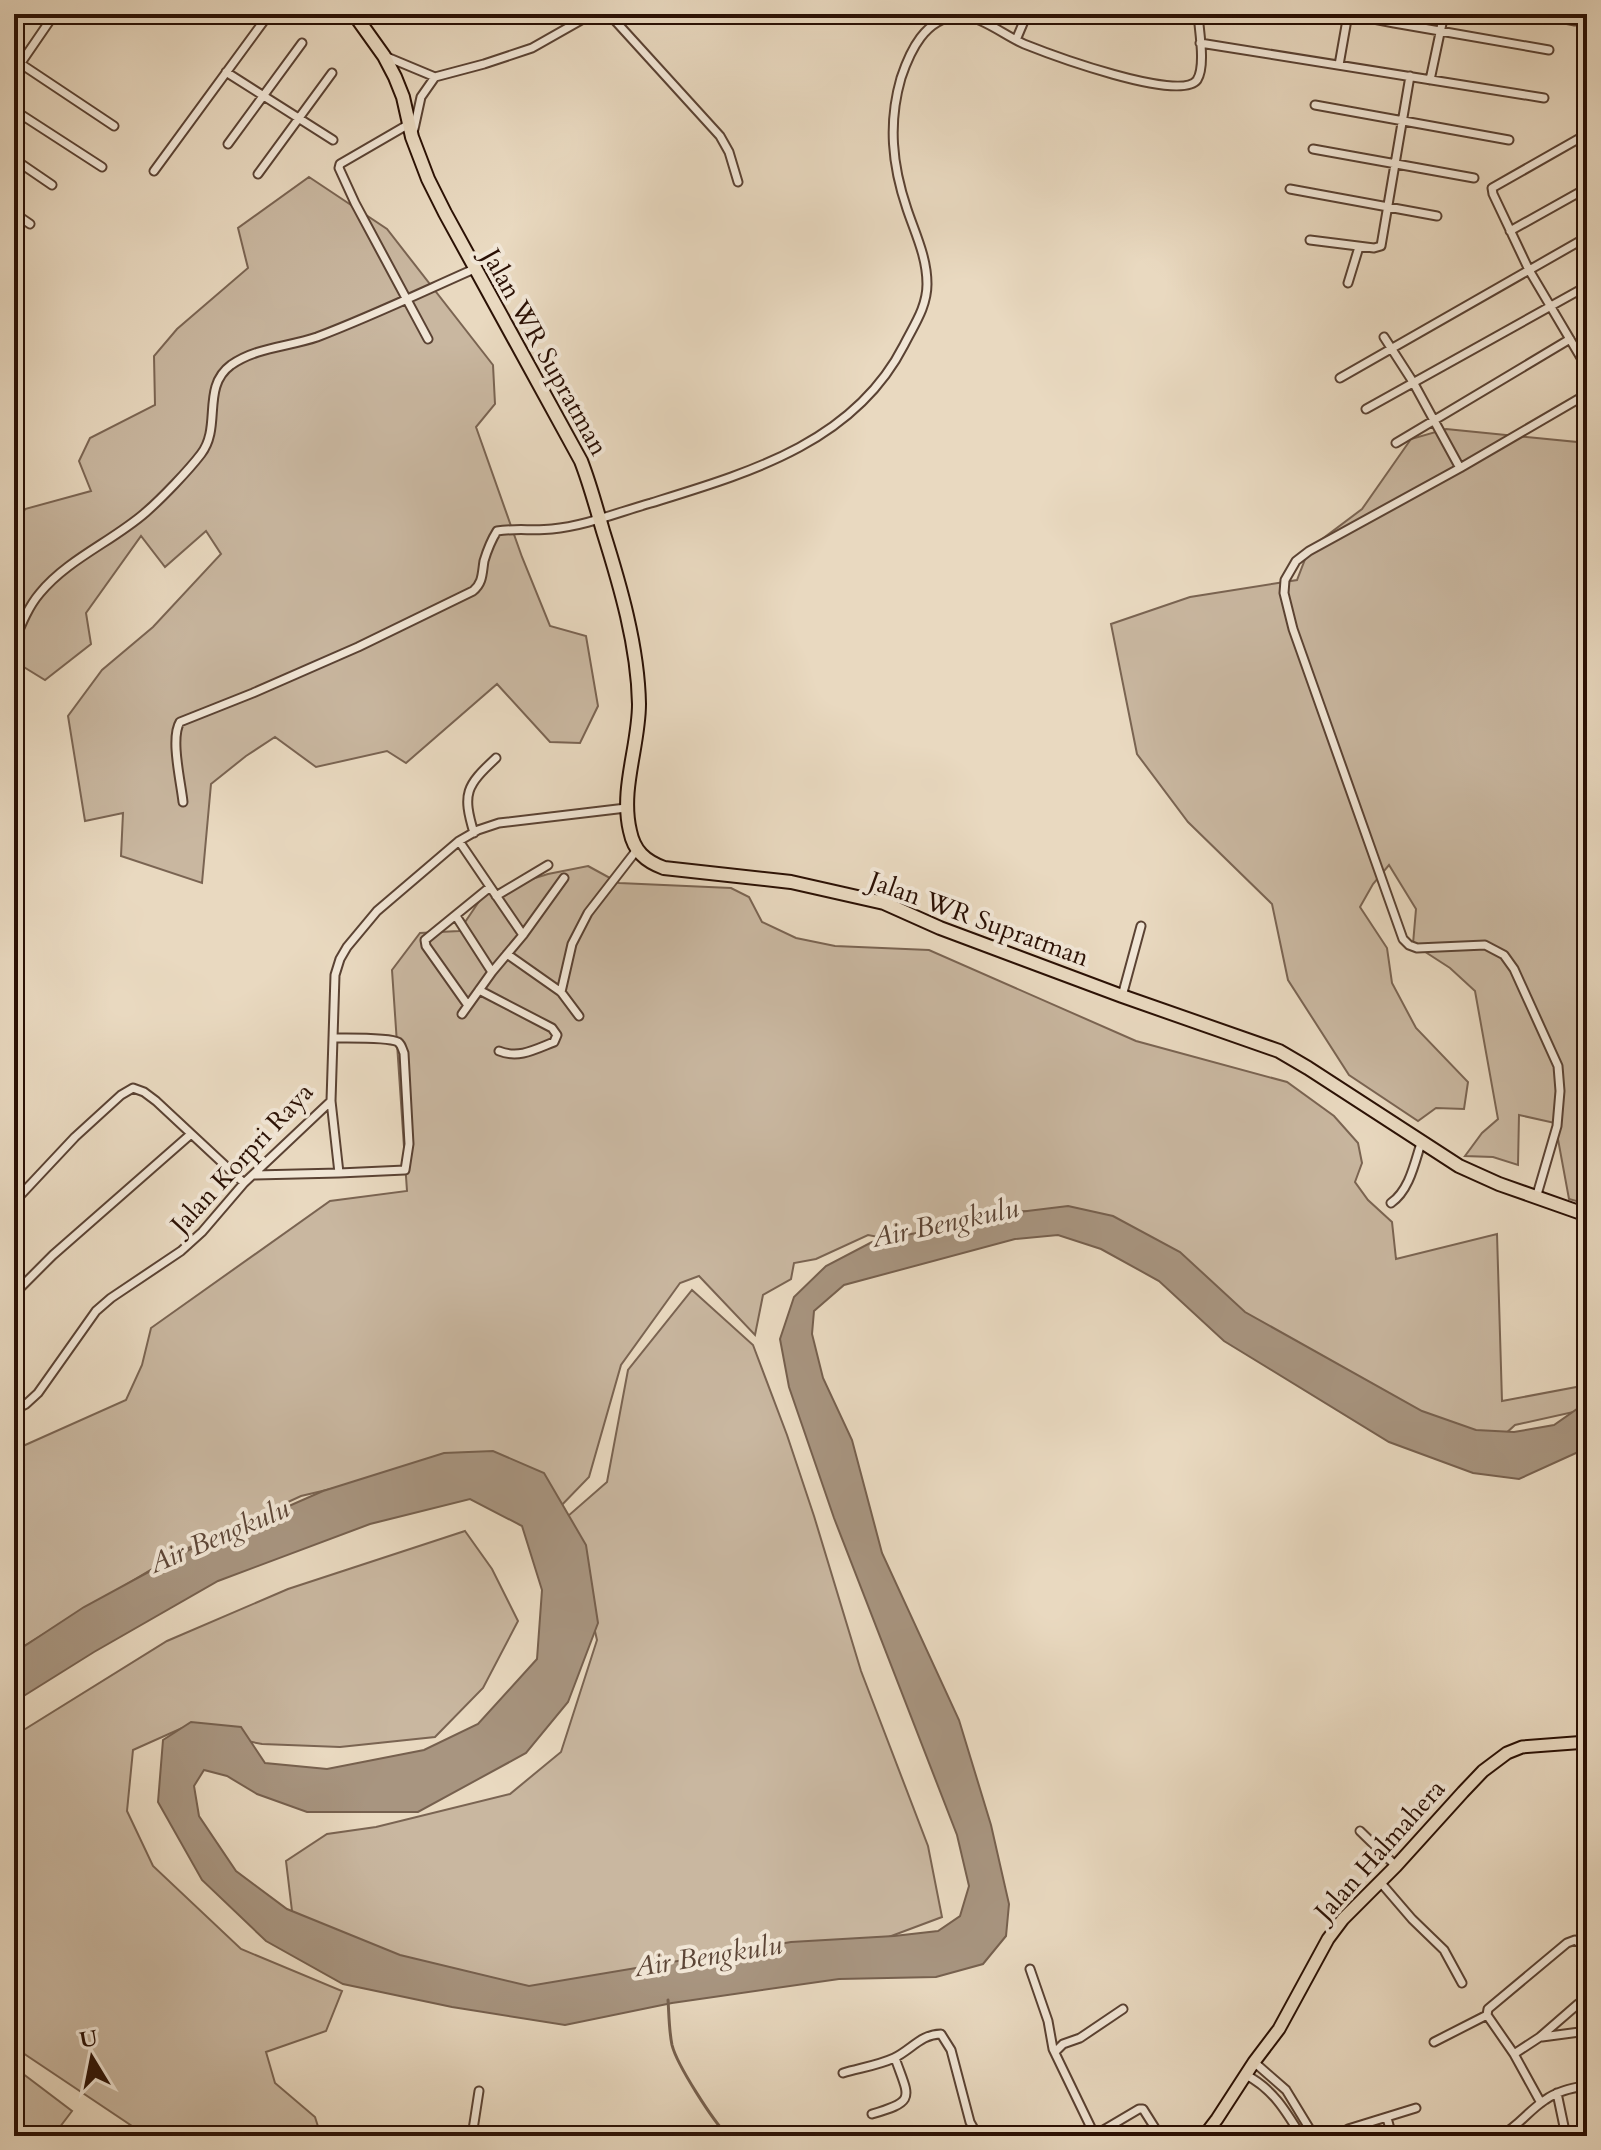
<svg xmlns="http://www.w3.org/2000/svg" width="1601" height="2150" viewBox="0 0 1601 2150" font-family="Cardo,serif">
<rect width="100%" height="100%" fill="#e9d9c0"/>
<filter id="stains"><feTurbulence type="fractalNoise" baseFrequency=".0025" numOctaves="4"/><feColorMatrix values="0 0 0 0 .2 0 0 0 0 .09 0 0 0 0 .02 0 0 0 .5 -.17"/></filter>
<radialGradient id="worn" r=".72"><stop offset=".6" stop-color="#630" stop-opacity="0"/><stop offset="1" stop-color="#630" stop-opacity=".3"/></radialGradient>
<path fill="#c9b7a0" stroke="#7a6452" stroke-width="2" d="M309,177l78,52 106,136 2,39 -19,23 46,130 28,69 36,10 12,70 -18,37 -30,-1 -53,-58 -91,79 -19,-12 -71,16 -41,-30 -29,19 -35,28 -9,99 -81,-27 2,-43 -38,8 -17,-105 34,-46 51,-43 68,-73 -15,-23 -41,36 -24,-31 -55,77 5,31 -46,36 -31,-19v-128l11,-24 66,-18 -12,-30 11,-23 65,-33 -1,-49 23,-27 71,-61 -10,-40z
M1446,429l141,14v761l-18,-5 -14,-76 -36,-8 -1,50 -25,-8 -28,-1 17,-23 16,-14 -23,-128 -25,-23 -37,-24 3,-35 -27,-44 -16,19 -13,23 27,41 5,35 24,45 52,54 -4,27 -28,-1 -18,13 -69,-46 -61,-95 -16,-76 -84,-82 -51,-68 -26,-130 79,-27 107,-17 12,-31 53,-40 49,-70z
M588,866l31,17 112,5 18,9 13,25 34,16 39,8 94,4 207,91 151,41 47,34 24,27 4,20 -7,19 13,18 24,22 4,37 101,-25 5,167 85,-16v24l-72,16 -23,21 -41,-13 -402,-220 -30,-2 -42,8 -51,27 -58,-11 -52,24 -22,4 -3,16 -28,16 -8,40 -56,-59 -19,7 -59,82 -32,112 -33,34 -106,-50 -149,35 -117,54 -170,102v-202l112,-50 16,-35 9,-37 179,-127 77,-10 -15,-221 28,-37 39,-2 25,-37 64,-20z
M692,1290l61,55 34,90 27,81 47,155 67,175 14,71 -64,24 -318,51 -128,-23 -103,-35 -37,-23 -6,-50 41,-27 49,-7 134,-33 51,-42 36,-112 -29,-124 39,-34 21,-112z
M465,1531l27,38 26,52 -35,67 -48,49 -95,10 -78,-3 -80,-16 -49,22 -6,61 26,55 88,83 101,42 -16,40 -60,21 9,31 40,34 6,19h-174l-133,-89v-311l153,-95 121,-52z
M14,2067l58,44 -19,25h-39z"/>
<path fill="#a89580" stroke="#76604e" stroke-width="2" d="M1068,1206l45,10 67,36 65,60 177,99 54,19 38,2 40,-7 33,-23v46l-68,31 -46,-6 -84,-31 -165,-101 -65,-60 -58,-32 -43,-14 -43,4 -171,46 -30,26 -2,23 11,44 29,62 30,113 77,167 32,105 18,79 -3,32 -23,28 -47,13 -97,2 -167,24 -107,22 -113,-18 -109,-23 -77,-43 -64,-61 -44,-78 5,-62 28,-18 50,5 24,36 62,6 97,-19 54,-26 59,-65 5,-69 -20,-64 -52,-27 -100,25 -152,57 -124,71 -80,50v-49l70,-46 105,-57 134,-59 121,-38 49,-2 51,22 42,72 12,78 -30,79 -42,51 -108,59h-111l-50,-18 -30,-18 -23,-6 -10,16 5,30 37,55 51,38 113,46 129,31 262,-44 103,-6 44,-5 22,-15 9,-30 -12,-51 -123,-317 -45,-131 -9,-48 14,-42 32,-31 46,-24 147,-30z"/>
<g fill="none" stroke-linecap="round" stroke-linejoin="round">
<path stroke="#76604e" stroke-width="3" d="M668,2000c1,14 1,31 4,45 5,20 41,76 56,91"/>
<g stroke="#5a4233" stroke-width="11">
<path id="minor" d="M609,14l111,122 9,16 9,30
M1348,14l46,9 2,-9
M1539,14l36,7
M1394,23l155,27
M1016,40l11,-26
M1200,43l344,55
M387,57l48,20 49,-13 48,-16 60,-34
M21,64l93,62
M1339,65l9,-51
M226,72l107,68
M14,73l37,-54v-5
M1430,80l14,-66
M1315,105l194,35
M14,110l88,57
M409,124l-69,40 -1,4 16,35 73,136
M414,129l7,-32 14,-20
M1587,134l-95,54 1,6 36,76 58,98
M228,144l74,-101
M1313,149l161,29
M14,159l38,26
M154,171l115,-157
M258,174l74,-101
M1290,189l147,27
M14,213l16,11
M1510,231l77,-43
M1310,240l64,8 7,-2 29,-170
M1348,283l11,-36
M1384,337l29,45 47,86
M1340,378l247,-141
M1366,409l221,-123
M1396,443l174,-104
M14,642c7,-17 14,-35 26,-49 28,-34 73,-52 106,-81 16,-14 42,-41 55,-58 21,-27 0,-67 30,-89 26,-18 57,-18 86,-28 53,-20 105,-45 157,-68
M183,802c-2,-20 -13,-64 -3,-80l73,-29 105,-46 115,-56c10,-8 9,-18 11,-30 3,-10 8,-22 13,-30 18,-3 37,0 55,-2 33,-3 67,-17 99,-26 97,-30 203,-60 253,-158 10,-20 23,-38 23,-61 0,-27 -12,-51 -20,-75 -15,-44 -19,-86 -6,-131 9,-27 24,-60 57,-62 21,-2 47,20 66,28 25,10 156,59 173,36 9,-14 2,-50 1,-66
M474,833c-12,-40 -8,-47 22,-75
M459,841l64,94
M496,896l52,-31
M456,916l36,56
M507,954l54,38 18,24
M479,990l73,38 5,7 -3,7c-18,7 -35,17 -55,9
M561,992l11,-48 16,-31 48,-62
M1122,996l19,-70
M467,1004l-41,-58 -1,-6 65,-53
M462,1014l30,-42 31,-37 41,-57
M333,1038c12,0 56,-1 65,4 4,3 4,7 6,11l5,91 -4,26 -66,3
M255,1175l84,-2 -8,-72
M1536,1198l21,-72 3,-35 -2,-25 -44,-97 -10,-14 -19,-10 -68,3 -8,-3 -6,-6 -110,-310 -9,-36 1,-13 11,-19 13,-10 151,-83 127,-74
M14,1202l61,-65 46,-42 12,-7 11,4 12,9 88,82
M1391,1203c19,-13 24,-42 31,-63
M14,1294l39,-39 138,-121
M14,1410l12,-6 12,-11 58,-82 15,-13 70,-47 21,-19 42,-49 87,-82 4,-126 5,-16 7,-12 30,-36 82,-70 19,-11 21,-7 127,-15
M1360,1831l36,35
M1381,1883l31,36 32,31 18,33
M1587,1948l-12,-8 -8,3 -79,66 -1,6 27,39 26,-17 38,-33 9,2
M1030,1969l18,52 5,28 42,87
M1542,2037l45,-6
M1434,2042l53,-27
M1055,2052l8,-8 17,-6 43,-29
M1514,2054l27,49
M1254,2062l32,28 28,46
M843,2073c17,-5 36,-8 51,-15 17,-8 27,-24 47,-24l10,16 19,72 8,14
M1246,2075c26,13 40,36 55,61
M1557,2093l9,43
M872,2114c45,-13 37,-16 23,-56
M1387,2118l5,18
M1348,2129l68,-21
M548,2134v2
M1095,2135l44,-26h4l17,27
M472,2136l7,-45
M1500,2136c18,-9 28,-25 45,-36 12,-9 28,-12 42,-15"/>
</g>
<g stroke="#2a1004" stroke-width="15">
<path id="primary" d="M1204,2136l13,-17 37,-57 25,-33 49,-90 15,-20 53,-53 67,-74 20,-21 24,-18 15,-6 65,-5"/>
</g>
<g stroke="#2a1004" stroke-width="16">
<path id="trunk" d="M354,14l30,42 11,21 8,20 9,40 16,42 17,34 136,248c9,23 15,46 22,70 17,54 35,115 36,173 0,42 -19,85 -9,127 4,20 15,30 34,37l127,14 93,21 56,25 182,68 157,55 29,17 151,98 40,18 88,31"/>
</g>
<use href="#minor" stroke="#f1e6d6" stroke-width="7"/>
<use href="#primary" stroke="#e9d9c0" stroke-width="11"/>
<use href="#trunk" stroke="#e9d9c0" stroke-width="12"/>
</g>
<g text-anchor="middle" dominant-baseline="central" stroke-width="8" stroke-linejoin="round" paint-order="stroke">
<g font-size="26" fill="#2a1004" stroke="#f1e6d6">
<text transform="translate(545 352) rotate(61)">Jalan WR Supratman</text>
<text transform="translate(979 919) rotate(20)">Jalan WR Supratman</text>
<text transform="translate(242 1158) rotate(-47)">Jalan Korpri Raya</text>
<text transform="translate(1380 1850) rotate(-48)">Jalan Halmahera</text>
</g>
<g font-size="28" font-style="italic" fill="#5c4536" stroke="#f1e6d6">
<text transform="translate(945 1223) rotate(-12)">Air Bengkulu</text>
<text transform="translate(219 1536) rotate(-23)">Air Bengkulu</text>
<text transform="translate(708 1956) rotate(-9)">Air Bengkulu</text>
</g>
</g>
<rect width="1601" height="2150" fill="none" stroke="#e9d9c0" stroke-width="48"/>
<rect x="16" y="16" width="1569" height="2118" fill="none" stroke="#2a1004" stroke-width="4"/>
<rect x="24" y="24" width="1553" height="2102" fill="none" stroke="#2a1004" stroke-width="2"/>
<g transform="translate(92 2058) rotate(350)" stroke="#f1e6d6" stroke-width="6" paint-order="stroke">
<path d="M0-6L14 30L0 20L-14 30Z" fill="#2a1004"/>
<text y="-12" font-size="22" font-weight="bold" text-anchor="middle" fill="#2a1004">U</text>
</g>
<rect width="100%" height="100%" filter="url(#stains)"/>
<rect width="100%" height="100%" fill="url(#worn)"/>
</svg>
